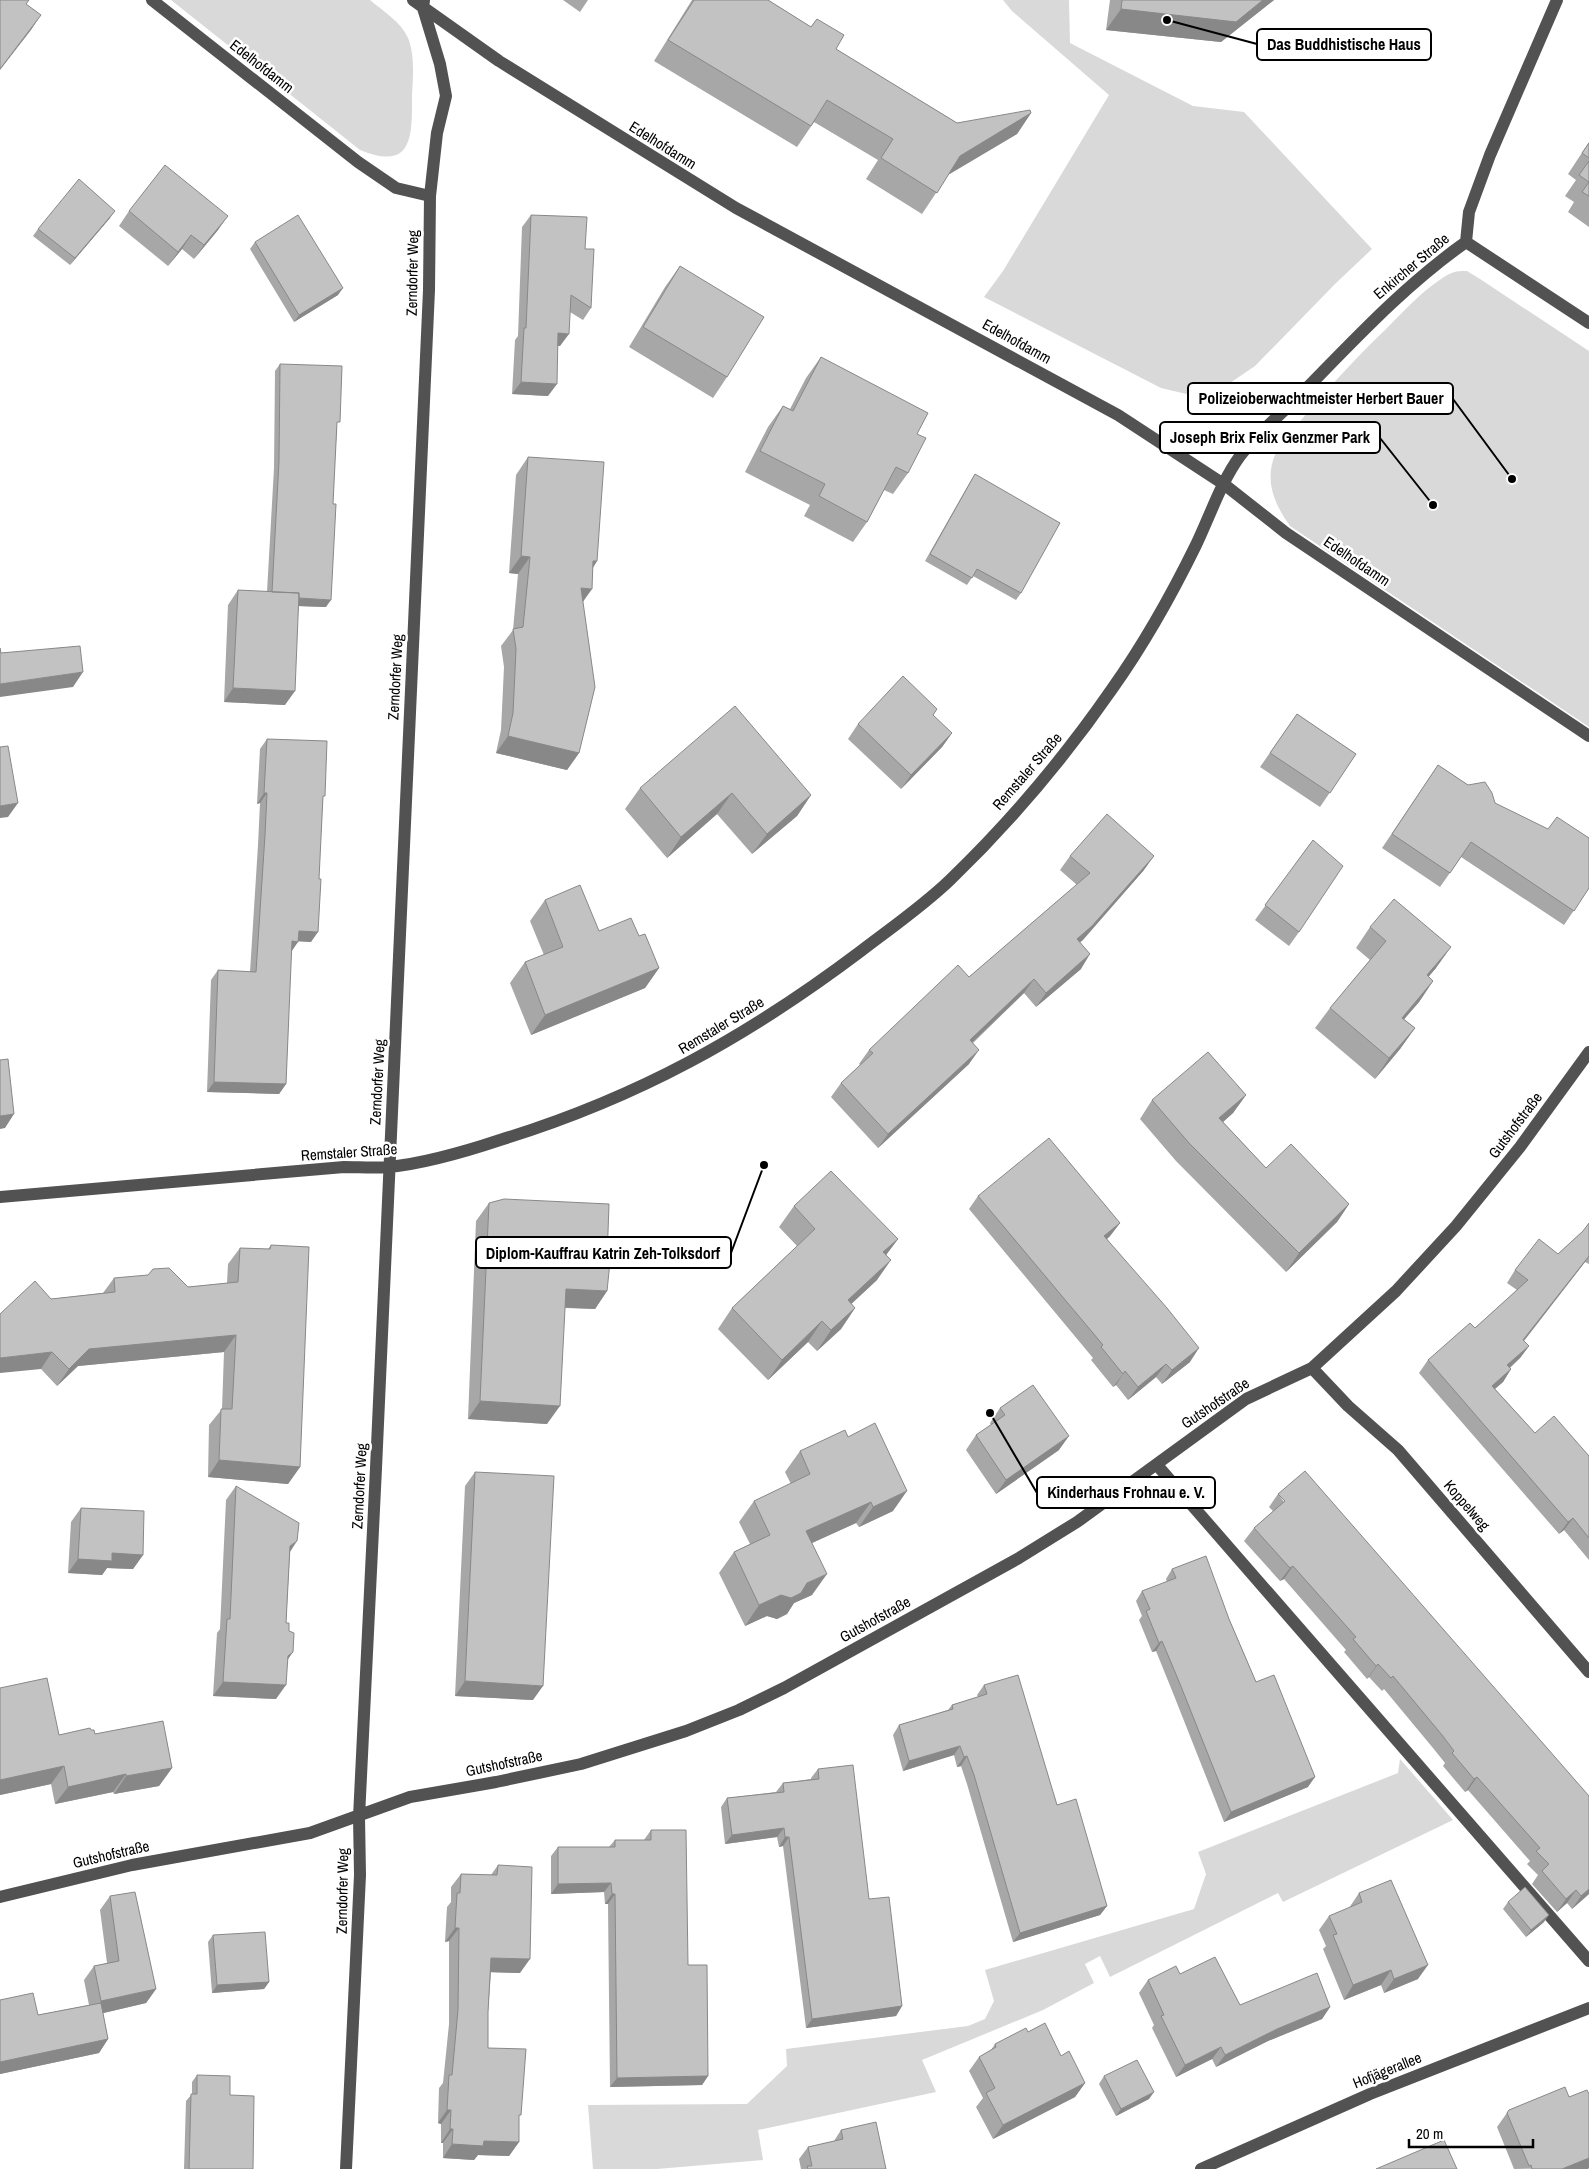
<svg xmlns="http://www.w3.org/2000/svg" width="1589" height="2169" viewBox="0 0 1589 2169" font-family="'Archivo Narrow',sans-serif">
<rect width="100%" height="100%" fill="#fff"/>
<path fill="#d9d9d9" d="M171,0h199c13,11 31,22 38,38 7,17 5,39 4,57 0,40 2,77 -52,55z
M1003,0h66l1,43 123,63 51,6 128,137 -37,35 -80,82 -28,19 -32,11 -34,-8 -177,-91 19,-26 106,-176 -97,-84z
M1462,271h5l13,8 109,72v376l-299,-201c-15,-21 -26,-45 -15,-71 5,-13 18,-25 27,-36 26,-31 54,-61 83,-89 18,-18 35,-37 56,-51 7,-5 13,-8 21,-8z
M1400,1759l53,61 -170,82 -5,-9 -168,84 -10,-21 -15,8 9,19 -51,27 -121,50 14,32 -178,38 5,30 -106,9h-64l-5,-64 159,-1 40,-38 -1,-17 182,-23 17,-7 9,-18 -9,-31 209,-61 12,-35 -8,-22 200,-79z"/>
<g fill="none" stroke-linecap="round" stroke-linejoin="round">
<path stroke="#525252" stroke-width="12" d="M152,0l206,162 38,26 34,8
M413,0l86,61 237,147 382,207 107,70 61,48 303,203
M1466,242l123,81
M0,1197l344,-30c15,0 30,1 45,0 38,-4 75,-15 111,-27 137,-42 247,-103 361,-189 30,-23 62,-45 89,-71 60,-58 115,-123 162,-191 32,-45 60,-95 84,-144 14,-29 25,-63 44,-89 18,-24 43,-43 64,-65 52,-53 101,-106 162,-149l3,-30 21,-57 67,-155
M1312,1368l36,38 50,44 191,222
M1157,1465l432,496
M0,1897l132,-32 178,-32 100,-36 86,-15 85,-18 105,-33 53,-21 45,-22 235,-130 58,-36 169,-123 66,-31 84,-77 60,-65 64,-79 69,-95
M346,2169l14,-294 -1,-58 17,-349 53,-1178 1,-94 7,-63 9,-37 -6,-32 -17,-56 1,-8
M1201,2169l169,-75 219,-86"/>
</g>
<path fill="#a7a7a7" d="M563,0h25l-8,12z
M692,0h76l43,27 6,-8 19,30 121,74 74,-10 -14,21 -69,41 -26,39 -56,-35 12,-19 -64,-38 -17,25 -143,-86z
M1110,0h164l-53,42 -115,-12z
M1589,142v85l-21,-15 6,-10 -9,-6 11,-16 -8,-6z
M129,211l89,19 -24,29 -12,-10 -14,17 -49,-40z
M531,215l54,34 6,59 -8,12 -13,-8 -10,34h-2l-10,50 -36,-2 3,-54 3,-4 4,-109z
M110,218l-40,47 -37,-29 5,-7z
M255,242l83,53 -44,27 -44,-73z
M680,266l47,111 -14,21 -84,-51 36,-60z
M821,357l96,77 -9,39 -15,21 -9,-4 -17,32 -14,20 -49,-26 6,-11 -65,-33 23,-45 15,-21 7,3 16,-31z
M280,364l57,63 -11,180 -27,-1 -14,99 -61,-3 4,-97 10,-15 29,2 7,-124 1,-97z
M528,457l69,104 -4,7 -10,34 -4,151 -12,17 -71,-17 5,-23 3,-63 -3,-21 12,-16 5,-56 -9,-1 7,-98z
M975,474l46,119 -5,7 -43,-24 -6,9 -42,-24 45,-79z
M1297,714l59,40 -36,53 -60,-40z
M858,724l94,9 -10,14 -41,42 -53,-50z
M267,739l56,60 -12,143 -13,-1 -7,11 -5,132 -7,10 -72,-2 4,-112 7,-10 32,2 8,-127 2,-42 -3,1 3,-55z
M1438,765l57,38 94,85 -25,37 -103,-68 -21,30 -58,-39z
M640,788l171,7 -14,21 -45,38 -35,-40 -50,44 -42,-49z
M1313,840l-14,92 -10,14 -34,-26z
M1070,856l74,14 -64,72 1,27 -45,38 -12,-14 -51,50 -4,21 -91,84 -47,-51 10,-14 19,-18 -1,-1 10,-14 100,-73 108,-92 -17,-15z
M545,900l54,31 40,5 20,32 -14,20 -114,47 -21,-52 15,-21 19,-7 -14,-34z
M1370,927l66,41 -8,9 5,4 -14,21 -15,17 11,9 -15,21 -25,30 -60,-51 15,-20 40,-48 -14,-12z
M1246,1095l-13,18 -10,9 43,46 83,36 -12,18 -51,50 -110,-111 -36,-42 12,-19z
M978,1196l142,27 -10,13 -3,3 83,123 -28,22 -6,-7 -28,23 -12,-15 -3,2 -22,-27 2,-2 -124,-149z
M489,1203l118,58v30l-12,18 -30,-1 -18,116 -79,-5 8,-198z
M794,1206l104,33 -12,16 -9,25 -26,24 4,4 -14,21 -24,22 -9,-9 -40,38 -50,-51 14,-21 65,-62 -18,-19z
M1589,1223v41l-4,-2 -61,79 5,5 -9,12 -10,10 1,1 -8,13 -8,7 40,44 54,23v104l-25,-30 -5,4 -140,-161 9,-13 47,-32 42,-38 -10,-7 8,-13 43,-16 25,-23z
M271,1245l29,222 -12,17 -80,-7 1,-52 13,-16 2,-57 -146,14 -21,20 -16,-17 10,-70 52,-6 11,-15 74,9 39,-4 1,-19 12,-16 28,1z
M1000,1408l59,42 -63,44 -30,-44 10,-15 15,-10 -1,-2z
M848,1437l45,74 -34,16 -3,-4 -44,20v52l-18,8 -7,11 -10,5 -10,-3 -22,10 -26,-53 15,-21 16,-8 -11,-22 15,-21 37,-17 -6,-12 15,-21z
M475,1472l58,228 -78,-4 10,-210z
M236,1486l54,66 -4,71 3,8 4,21 -6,8 -11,39 -63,-3 4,-63 3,-4 6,-129z
M1278,1494l311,400 -17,15 -5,-6 -10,9 -25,-28 6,-9 -11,-11 3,-3 -62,-71 -3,2 -22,-26 2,-3 -12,-15 -49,-59 -2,2 -13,-14 -2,2 -23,-27 2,-2 -62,-71 -4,2 -36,-40 10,-13 19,-17 -4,-4z
M81,1508l62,47 -10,14 -26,-1 -5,7 -34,-2 3,-51z
M1172,1569l57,50 27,63 52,105 -84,35 -51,-129 -17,-42 -4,1 -13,-32 3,-4 -6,-15 6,-10 25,-9 -1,-3z
M984,1685l73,120 50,101 -7,9 -87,27 -46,-158 -6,-18 -4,1 -3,-12 -51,16 -10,-36 6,-10 49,-15 4,-5 26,-8 -1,-2z
M0,1688l59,47 32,-5 4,4 77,34 -13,18 -45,8 -1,-2 -58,12 -4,-20 -51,11z
M818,1769l51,130 33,107 -6,10 -90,12 -23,-182 -4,1 -2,-10 -52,7 -4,-37 6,-9 49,-6 7,-9 28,-4v-1z
M651,1830l37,135 20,111 -6,9 -92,2 -2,-183h-3l-1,-12 -53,2v-38l7,-9h51l6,-7h29z
M498,1865l22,108 -29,-1 -3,40v36l31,70v24l-10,14 -31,-1 -4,5 -31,-2v-15h-2v-19l-3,-1 1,-35 4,-5 6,-59v-83l-4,1 2,-35 4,-5v-15l10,-13 30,1z
M1359,1893l59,86 -34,14 -3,-8 -37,15 -21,-51 3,-3 -7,-16 10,-14 20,-8z
M110,1896l46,93 -10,14 -43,10 5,26 -9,14 -99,21v-74l38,15 51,-10 -5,-25 10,-14 13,-3 -7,-53z
M1508,1902l36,20 -18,15 -23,-28z
M213,1935l56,47 -5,7 -52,4 -4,-51z
M1180,1974l60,31 90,2 -8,12 -54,22 -52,26 -4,-8 -36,18 -24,-49 2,-3 -15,-32 9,-13z
M1028,2032l33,24 24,27 -10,14 -82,42 -17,-32 7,-9 -14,-27 10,-14 12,-7 4,-6z
M197,2075l33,20 23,74h-69l2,-68 6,-7v-12z
M1104,2076l45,23 -33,17 -17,-32z
M1569,2097l20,71 -75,1 -17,-42 12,-17z
M841,2130l45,39h-85l-2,-10 9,-12 26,-6z"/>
<path fill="#888" d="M1263,0h11l-53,42 -115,-12 15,-21z
M41,15l-10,15 -31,40v-1z
M1031,113l-14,21 -71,42 14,-20z
M115,211l-5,7 -40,47 5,-7z
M228,216l-10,14 -24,29 10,-14z
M191,235l-9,14 -14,17 10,-14z
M343,288l-5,7 -44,27 5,-7z
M558,333l11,1 -9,12h-10z
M521,382l36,2 -9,12 -36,-2z
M521,556l9,1 -12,17 -9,-1z
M593,561h4l-12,18z
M581,588l11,1 -12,17z
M271,597l60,3 -5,7 -60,-2z
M83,672l-10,15 -73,10v-13z
M233,688l62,3 -10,14 -61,-3z
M952,733l-10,14 -41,42 10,-14z
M508,736l71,17 -12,17 -71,-17z
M264,793h3l-7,10 -3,1z
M732,793l-15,21 -50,44 14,-21z
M811,795l-14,21 -45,38 15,-20z
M18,803l-10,14 -8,1v-12z
M1154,856l-10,14 -61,70 -16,13 10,-14z
M299,931l19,1 -7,10 -19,-1z
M292,941l6,1 -7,10z
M1451,947l-15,21 -24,28 15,-21z
M1090,954l-9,15 -45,38 10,-14z
M659,968l-14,20 -114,47 14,-20z
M1034,979l-10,14 -64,61 10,-14z
M1433,981l-14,21 -31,36 14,-20z
M1415,1028l-15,21 -25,30 14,-21z
M979,1050l-10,14 -91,84 10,-14z
M214,1082l72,2 -7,10 -72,-2z
M1246,1095l-13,18 -27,24 13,-19z
M14,1114l-9,14 -5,1v-13z
M1349,1204l-12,18 -51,50 13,-19z
M1120,1223l-10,13 -15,14 9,-14z
M898,1239l-15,20v-7z
M1589,1256l-4,6 -70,90 8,-12z
M891,1260l-14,20 -44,41 15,-21z
M566,1289l41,2 -12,18 -41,-2z
M855,1308l-14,21 -24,22 14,-21z
M822,1321l-14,21 -40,38 14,-20z
M236,1335l-12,17 -146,14 -21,20 12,-17 20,-20z
M1529,1346l-9,12 -21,19 8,-12z
M1199,1348l-9,14 -28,22 10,-14z
M52,1352l-11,17 -41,4v-15z
M1166,1364l-10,13 -28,23 10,-13z
M1511,1369l-8,13 -19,16 8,-12z
M1125,1371l-9,14 -3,2 10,-13z
M480,1401l80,5 -13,18 -79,-5z
M1069,1436l-10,14 -63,44 10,-14z
M219,1460l81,7 -12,17 -80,-7z
M907,1491l-14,20 -34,16 14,-20z
M871,1502l-15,21 -64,29 14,-21z
M1573,1518l-9,12 -5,4 9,-12z
M297,1541l-9,14 2,-9z
M112,1553l31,2 -10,14 -26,-1 -5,7 -34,-2 10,-14z
M1293,1566l-9,13 -4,2 10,-13z
M827,1574l-15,21 -18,8 -7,11 -10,5 -10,-3 -22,10 14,-21z
M1162,1641l-6,10 -4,1 7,-9z
M293,1652l-10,14 5,-10z
M1378,1664l-9,13 -2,2 9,-13z
M465,1681l78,5 -10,14 -78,-4z
M223,1682l63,3 -10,14 -63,-3z
M960,1746l-6,9 -51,16 6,-10z
M967,1756l-6,10 -4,1 7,-10z
M64,1766l-13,18 -51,11v-15z
M172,1768l-13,18 -45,8 12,-18z
M126,1774l-13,18 -58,12 13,-17z
M1315,1777l-7,10 -84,35 7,-10z
M1477,1777l-9,13 -3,2 9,-13z
M784,1828l-7,9 -52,7 7,-9z
M785,1837h4l-6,9 -4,1z
M611,1883l-7,9 -53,2 7,-10z
M1589,1889v5l-17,15 9,-13z
M1576,1890l-9,13 -10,9 9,-13z
M612,1894h3l-7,10h-3z
M1107,1906l-7,9 -87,27 7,-9z
M1549,1915l-5,7 -18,15 5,-7z
M455,1928h4l-10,13 -4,1z
M491,1958l39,1 -10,14 -38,-1z
M1428,1965l-10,14 -34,14 10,-14z
M1391,1970l-10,15 -37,15 9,-15z
M269,1982l-5,7 -52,4 5,-8z
M156,1989l-10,14 -55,13 10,-15z
M902,2006l-6,10 -90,12 6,-9z
M1330,2007l-8,12 -54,22 -52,26 9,-12 52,-26z
M108,2039l-9,14 -99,21v-12z
M1221,2047l-9,12 -36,18 9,-12z
M708,2076l-6,9 -92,2 7,-9z
M1085,2083l-10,14 -82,42 10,-14z
M1154,2092l-5,7 -33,17 5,-7z
M447,2110h4l-10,14 -3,-1z
M450,2129h3l-10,14h-2z
M484,2141l35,1 -10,14 -31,-1 -4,5 -31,-2 9,-14z
M1589,2158v10l-1,1h-26z"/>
<path fill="#c2c2c2" stroke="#888" d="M0,0h29l-3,4 15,11 -41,54z
M694,0h74l43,27 6,-8 27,16 -8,14 121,74 73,-13 1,3 -71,43 -23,37 -56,-35 12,-19 -66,-39 -16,26 -143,-86z
M1122,0h141l-27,22 -115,-13z
M1589,143v15l-7,-5z
M1589,161v35l-7,-4 7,-10 -10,-7z
M165,165l63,51 -24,29 -13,-10 -13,17 -49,-41z
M79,179l36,32 -40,47 -37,-29z
M298,215l45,73 -44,27 -44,-73z
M531,215l56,2 -2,32h9l-3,59 -20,-13 -2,39 -11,-1 -1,51 -36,-2 3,-54h2z
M680,266l84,51 -37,60 -84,-50z
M821,357l107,56 -11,21 9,4 -18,35 -12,-6 -29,55 -48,-26 6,-12 -65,-33 23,-45 10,5z
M280,364l62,2 -2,56h-3l-4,82h3l-5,96 -32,-2v-5l-27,-1 7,-131z
M528,457l76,5 -7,99h-4l-1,28 -11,-1 14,99 -16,66 -71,-17 5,-23 3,-64 -3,-20 10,-2 7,-70 -9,-1z
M975,474l85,49 -39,70 -44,-24 -5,9 -42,-24z
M238,590l61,3 -4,98 -62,-3z
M80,646l3,26 -83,12v-36l1,5z
M903,676l34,33 -4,6 19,18 -41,42 -53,-51z
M735,706l76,89 -44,39 -35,-41 -51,44 -41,-49z
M1297,714l59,40 -26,39 -60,-40z
M267,739l60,2 -2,55h-2l-4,83h2l-3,53 -19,-1 -1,11 -6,-1 -6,143 -72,-2 4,-112 38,2 9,-137 2,-42h-3z
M8,746l10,57 -18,3v-59z
M1438,765l30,20 17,-3 7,11 3,10 53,26 9,-12 32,21v50l-15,23 -103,-69 -21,31 -58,-39z
M1107,814l47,42 -62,70 -15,13 13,15 -44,39 -12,-14 -64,61 9,10 -91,84 -47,-51 32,-30 -4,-3 89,-85 11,12 121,-104 -20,-17z
M1313,840l30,26 -44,66 -34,-27z
M580,885l19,46 32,-13 8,18 6,-2 14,34 -114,47 -20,-53 38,-15 -18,-47z
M1394,899l57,48 -24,28 6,6 -31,37 13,10 -26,30 -59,-50 56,-67 -16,-14z
M1208,1052l38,43 -27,23 47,50 25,-24 58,60 -50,49 -110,-110 -37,-43z
M8,1059l6,55 -14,2v-56z
M1049,1138l71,85 -16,13 63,72 32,40 -27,22 -6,-6 -28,23 -13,-16 -2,3 -22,-27 2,-2 -125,-149z
M831,1171l67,68 -15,13 8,8 -43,40 7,8 -24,22 -9,-9 -40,39 -50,-52 83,-79 -21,-23z
M504,1199l105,5 -2,57 3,1 -3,29 -41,-2 -6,117 -80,-5 9,-198z
M1589,1223v33l-66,84 6,6 -22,19 4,4 -19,17 43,47 19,-17 35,40v82l-16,-20 -5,4 -140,-162 42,-37 5,5 53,-48 -13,-10 24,-31 19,15 25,-23z
M271,1245l38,2 -9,220 -81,-7 2,-51h11l4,-74 -147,14 -20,20 -17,-17 -52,6v-44l35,-33 16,18 64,-7 -1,-14 34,-3 5,-6 16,-1 19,19 50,-5 2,-34 30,1z
M1033,1385l36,51 -63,44 -30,-45 29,-20 -5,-7z
M875,1423l32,68 -34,16 -2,-5 -65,29 21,43 -20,9 -6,10 -10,5 -10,-3 -22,10 -25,-53 36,-17 -16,-34 56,-27 -10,-23 45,-21 3,7z
M1305,1471l284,325v93l-8,7 -5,-6 -10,9 -24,-28 7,-7 -13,-13 4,-3 -63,-71 -3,2 -22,-26 2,-2 -12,-16 -49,-59 -2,2 -13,-14 -2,2 -23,-27 3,-2 -63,-71 -3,2 -36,-40 31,-27 -7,-7z
M475,1472l79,4 -11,210 -78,-5z
M236,1486l63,37 -2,18 -7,5 -4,77h3v8l5,2 -1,19 -5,4 -2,29 -63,-3 4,-63h3z
M81,1508l63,3 -1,44 -31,-2v8l-34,-2z
M1206,1556l23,63 27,63 18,-7 41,102 -84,35 -51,-128 -18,-43 -3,2 -13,-32 4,-2 -8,-18 34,-13 -4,-9z
M1018,1675l39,130 19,-6 31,107 -87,27 -46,-158 -7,-19 -3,1 -4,-11 -51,15 -10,-36 54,-16 -1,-4 35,-11 -3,-9z
M47,1678l12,57 31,-7 1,2h3l1,4 68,-13 9,47 -46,8v-2l-58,13 -4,-21 -64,14v-92z
M853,1765l16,134 20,-2 13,109 -90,13 -23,-182h-4l-1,-9 -52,7 -5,-37 57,-6 -1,-9 36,-4 -1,-10z
M651,1830h35l2,135h19l1,111 -91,2 -2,-184h-3l-1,-11 -53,1v-37h57v-7h36z
M498,1865l34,2 -2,92 -39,-1 -3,54v36l38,1 -5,66h-2v27l-35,-1 -1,5 -31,-2 1,-15h-3l1,-19h-4l2,-35h3l6,-65 1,-82h-4l2,-35h3l1,-19 36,1z
M1391,1880l37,85 -34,14 -3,-9 -38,15 -20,-50 4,-1 -8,-18 33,-14 -3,-9z
M1525,1887l24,28 -18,15 -23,-28z
M135,1892l21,97 -55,12 -7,-35 25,-5 -9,-65z
M265,1932l4,50 -52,3 -4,-50z
M1215,1957l25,48 77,-32 13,34 -53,22 -52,26 -4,-8 -36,18 -24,-49 3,-1 -16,-35 28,-14 4,8z
M33,1993l5,22 63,-12 7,36 -108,23v-62z
M1045,2023l16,33 8,-5 16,32 -82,42 -17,-32 9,-5 -16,-31 17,-10 -1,-3 31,-16 2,4z
M1137,2060l17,32 -33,17 -17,-33z
M197,2075l33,1v19l24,1 -1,73h-64l2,-75h6z
M1565,2087l4,10 18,-7 2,4v64l-27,11h-30l-1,-4 -2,1 -22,-53 2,-3z
M876,2122l10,47h-78l-1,-3h5l-4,-19 35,-8 -2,-9z
M1444,2140l13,29h-81z"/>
<g text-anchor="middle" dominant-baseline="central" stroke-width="5" stroke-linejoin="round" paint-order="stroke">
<g font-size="15" fill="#000" stroke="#fff">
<text transform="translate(262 66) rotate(38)">Edelhofdamm</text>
<text transform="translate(663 145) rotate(32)">Edelhofdamm</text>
<text transform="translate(1411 266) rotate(-40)">Enkircher Straße</text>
<text transform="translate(412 273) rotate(-89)">Zerndorfer Weg</text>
<text transform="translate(1017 341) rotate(29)">Edelhofdamm</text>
<text transform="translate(1357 561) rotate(34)">Edelhofdamm</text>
<text transform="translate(395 677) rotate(-87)">Zerndorfer Weg</text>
<text transform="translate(1027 771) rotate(-49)">Remstaler Straße</text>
<text transform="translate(721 1025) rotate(-31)">Remstaler Straße</text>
<text transform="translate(377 1082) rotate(-87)">Zerndorfer Weg</text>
<text transform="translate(1515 1125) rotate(-53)">Gutshofstraße</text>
<text transform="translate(349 1152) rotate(-4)">Remstaler Straße</text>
<text transform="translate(1215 1403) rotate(-34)">Gutshofstraße</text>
<text transform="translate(359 1486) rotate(-87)">Zerndorfer Weg</text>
<text transform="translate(1467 1505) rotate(49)">Koppelweg</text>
<text transform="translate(875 1619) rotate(-29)">Gutshofstraße</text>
<text transform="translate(504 1763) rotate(-12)">Gutshofstraße</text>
<text transform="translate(111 1854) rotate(-13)">Gutshofstraße</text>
<text transform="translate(342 1891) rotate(-89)">Zerndorfer Weg</text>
<text transform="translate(1387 2070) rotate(-22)">Hofjägerallee</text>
</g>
</g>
<path fill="none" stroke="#000" stroke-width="2" d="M1167 20L1257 44M1512 479L1453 399M1433 505L1380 438M764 1165L731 1253M990 1413L1037 1493"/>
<g fill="#000" stroke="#fff" stroke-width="2">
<circle cx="1167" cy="20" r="5"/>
<circle cx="1512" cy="479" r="5"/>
<circle cx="1433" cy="505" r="5"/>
<circle cx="764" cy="1165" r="5"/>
<circle cx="990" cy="1413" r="5"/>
</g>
<g fill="#fff" stroke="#000" stroke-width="2">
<rect x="1257" y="29" width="174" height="31" rx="5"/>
<rect x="1188" y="383" width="265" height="31" rx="5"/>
<rect x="1160" y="422" width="220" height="31" rx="5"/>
<rect x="476" y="1237" width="255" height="31" rx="5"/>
<rect x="1037" y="1477" width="178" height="31" rx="5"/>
</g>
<g font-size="16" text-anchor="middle" font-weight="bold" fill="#000">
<text x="1344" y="50">Das Buddhistische Haus</text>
<text x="1321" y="404">Polizeioberwachtmeister Herbert Bauer</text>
<text x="1270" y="443">Joseph Brix Felix Genzmer Park</text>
<text x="603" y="1259">Diplom-Kauffrau Katrin Zeh-Tolksdorf</text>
<text x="1126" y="1498">Kinderhaus Frohnau e. V.</text>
</g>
<path d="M1409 2139v8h124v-8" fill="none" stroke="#000000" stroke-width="2.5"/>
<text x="1416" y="2139" font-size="15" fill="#000000" stroke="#ffffff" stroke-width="4" paint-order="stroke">20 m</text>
</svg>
